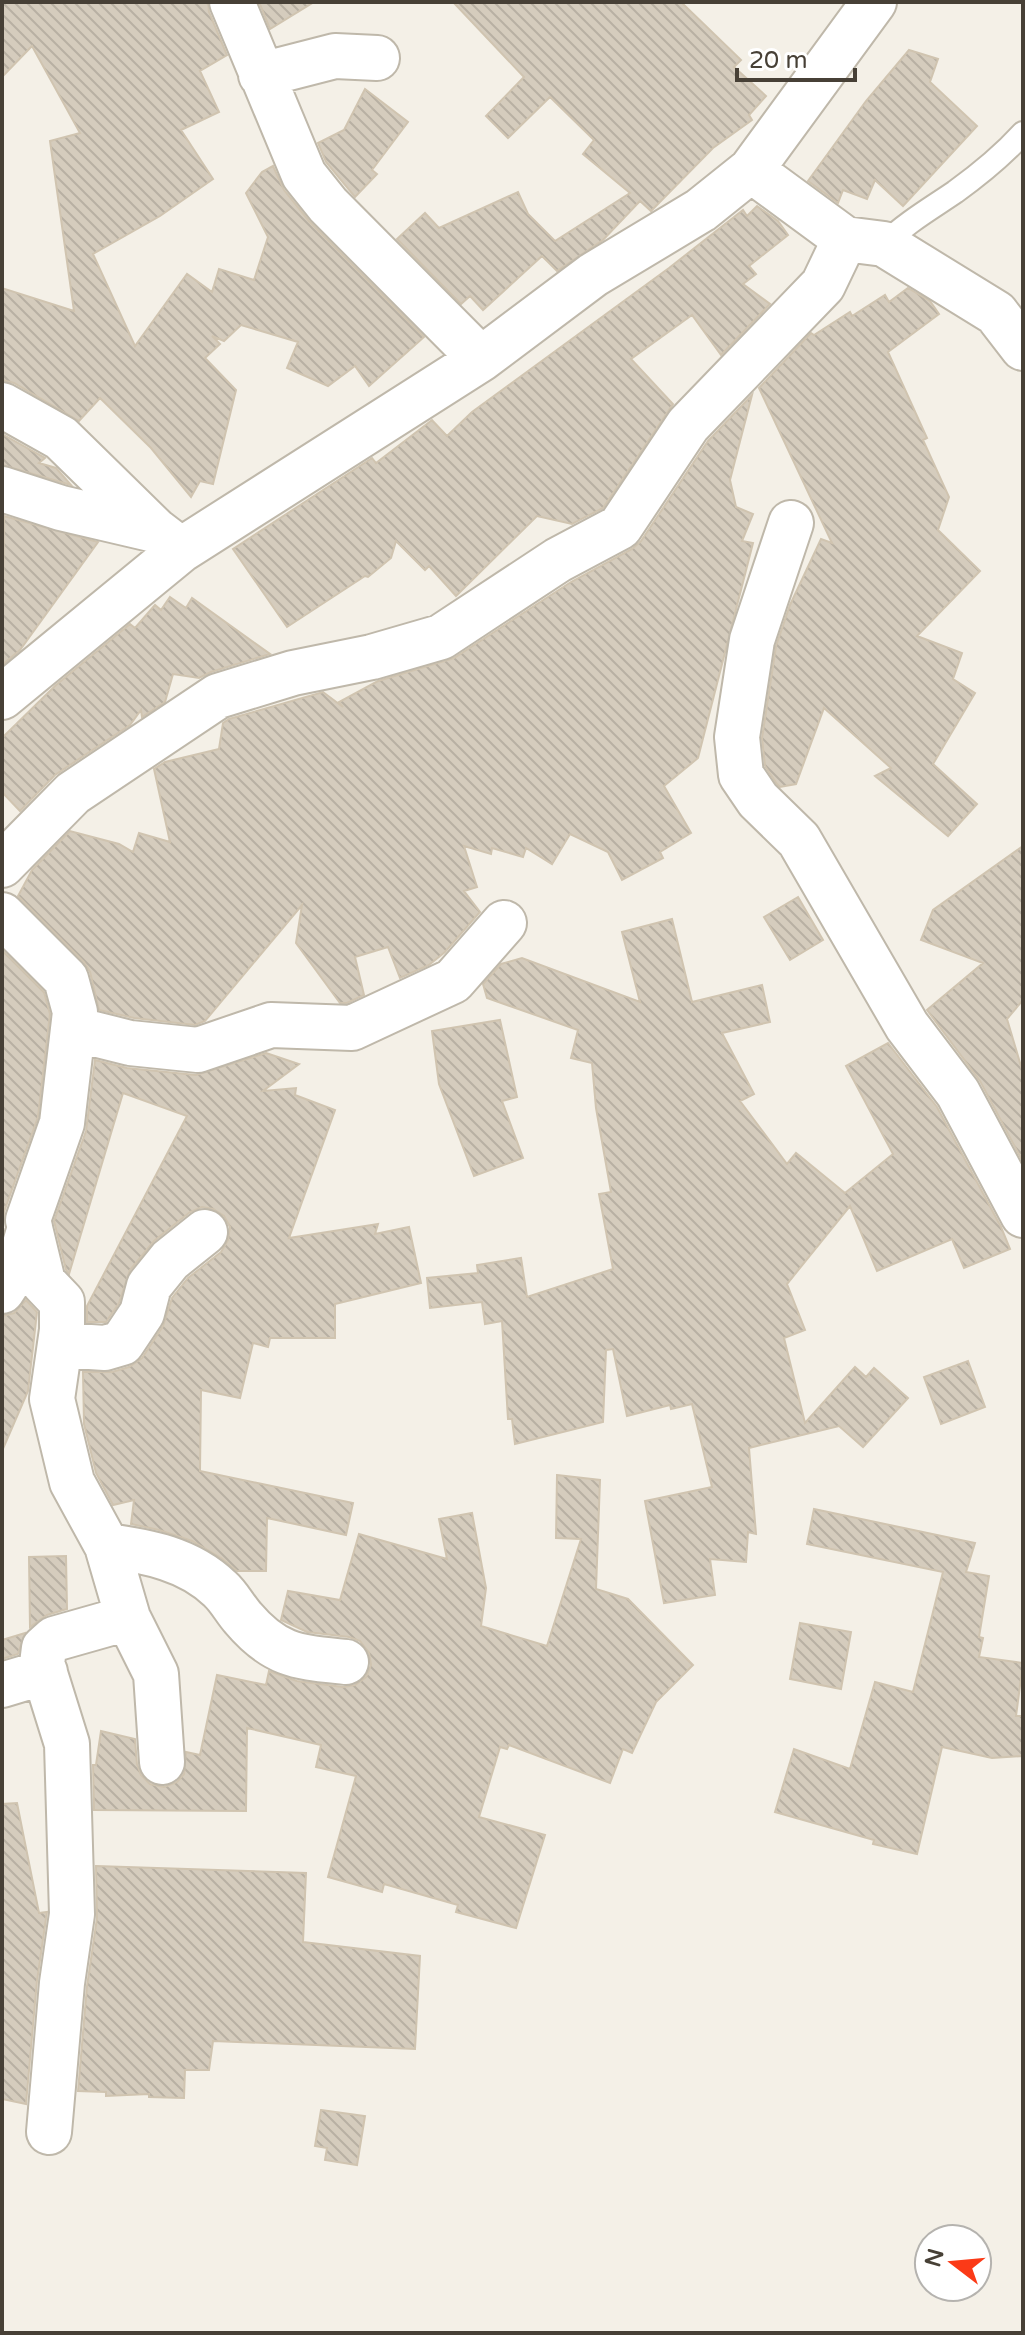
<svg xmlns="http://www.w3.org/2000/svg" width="1025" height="2335" viewBox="0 0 1025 2335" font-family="'Varela Round',sans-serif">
<defs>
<pattern id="building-back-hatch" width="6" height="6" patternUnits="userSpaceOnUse" patternTransform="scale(2)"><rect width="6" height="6" fill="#d5ccbd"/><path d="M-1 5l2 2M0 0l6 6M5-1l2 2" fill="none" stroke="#b8b0a3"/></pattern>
</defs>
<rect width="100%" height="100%" fill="#f4f0e7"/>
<path fill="url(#building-back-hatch)" stroke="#d0c4b0" stroke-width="2" d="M2,2h206l1,10 18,43 -27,16 19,41 -38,18 32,49 -53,37 -67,38 42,92 52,-72 25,18 7,-23 35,11 14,-43 -22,-44 16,-21 11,-6 11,24 25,31 115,116 -55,49 -14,-20 -27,20 -41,-18 11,-26 -57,-17 -17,16 -12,-5 8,8 -15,14 31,32 -23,94 -13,-3 -9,16 -40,-49 -51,-50 -21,23 -65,-38 -12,-3v-92l72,23 -24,-170 30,-8 -48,-87 -30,31z
M259,2h55l-44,27z
M453,2h228l60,58 -7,7 32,29 -17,19 3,5 -39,28 -62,63 -11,-10 -37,39 -46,31 -15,-15 -59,54 -13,-14 -9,8 -64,-65 28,-26 14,15 79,-36 10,22 27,27 75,-48 -47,-39 11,-14 -44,-43 -42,41 -22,-22 38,-39z
M909,50l29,9 -8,23 47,44 -74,80 -28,-26 -8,19 -24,-9 -5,13 -30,-22 58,-80z
M365,89l43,33 -36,48 5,4 -22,23 -29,-35 -8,-19 26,-13z
M757,206l21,15 10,14 -39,31 7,8 -13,10 27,20 -49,51 -29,-40 -61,44 42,45 -70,104 -31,16 -35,-8 -81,80 -27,-30 -4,4 -29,-29 -5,17 -23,19 -3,-1 -78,51 -54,-78 139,-91 4,5 56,-43 15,16 25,-24 197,-144 74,-58 4,6z
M908,288l22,13 9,13 -51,38 39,86 -4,2 26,57 -11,33 42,41 -63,65 45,17 -9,26 22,14 -42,71 44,40 -29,32 -73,-60 16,-8 -67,-60 -28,76 -16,3 -3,-3 -12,-18 -3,-28 14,-92 14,-41 31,-66 11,4 -73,-155 52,-55 3,2 36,-23 2,4 33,-21 4,7z
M752,395l-22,85 6,27 17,7 -11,27 11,2 -55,215 -34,28 27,47 -31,19 3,6 -41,22 -14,-28 -38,-18 -18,30 -26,-16 -3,9 -31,-9 -1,6 -27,-8 13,41 -13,4 16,21 -35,40 -16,13 -29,13 -12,-31 -33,10 9,38 -17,8h-7l-44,-60 6,-38 -97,116 -10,4 -61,-7 -35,-8 -9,-38 -6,-10 -66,-66 14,-26 38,-39 49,13 14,8 6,-19 31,9 -16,-73 11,-7 54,-13 4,-26 6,-4 94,-27 20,15 -4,-5 39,-21 76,-23 117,-76 61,-33 9,-8 67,-100z
M2,434l43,24 -6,5 17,5 15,17 -69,-20z
M4,516l94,26 -78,108 -18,15z
M170,597l16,11 6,-10 78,56 -59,18 -12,6 -26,-4 -8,28 -23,15 -1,-7 -11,15 -75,50 -35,36 -18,-19v-54l54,-53 74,-61 5,4 20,-23 6,5z
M1023,846v154l-16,19 16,54v89l-43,-81 -53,-71 56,-47 -62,-23 12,-30z
M798,897l25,43 -33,20 -26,-43z
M672,919l20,83 70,-17 8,37 -48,11 32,61 -14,7 47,63 9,-11 49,40 48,-39 -47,-88 42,-23 49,64 64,120 9,22 -46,19 -12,-29 -75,32 -27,-65 -63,78 18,46 -21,8 21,85 50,-56 11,10 8,-9 34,30 -45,49 -24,-21 -90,22 7,86 -8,-2 -2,30 -36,-3 5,36 -51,8 -19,-102 67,-14 -20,-83 -21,5 -1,-4 -43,11 -14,-67 -7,1 -3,72 -88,22 -3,-25h-4l-6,-98 -17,3 -3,-22 -52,6 -3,-30 51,-5 -1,-8 44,-7 6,39 86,-28 -14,-75 12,-2 -15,-84 -4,-45 -21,-5 7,-28 -91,-32 -4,-14 18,-20 21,-6 118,44 -18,-70z
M2,950l42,42 6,22 -12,103 -34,95 -2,22z
M500,1020l17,77 -15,4 21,57 -49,18 -35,-92 -7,-53z
M266,1053l33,11 -36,27 33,-3 -1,7 40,15 -46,128 89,-14 -3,10 34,-7 12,56 -86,21v34h-65l-2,9 -15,-4 -13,55 -39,-8 -1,81 153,32 -7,32 -79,-17 -1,53h-29l-16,-13 -29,-17 -33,-11 -28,-6 3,-24 -21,5 -17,-32 -12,-49 -1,-52h29l17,-5 13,-9 21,-32 9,-28 16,-20 33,-26 7,-12 2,-13 -6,-11 -11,-7 -11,-2 -12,5 -36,29 -24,29 -11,33 -13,19h-19v-16l100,-190 -64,-23 -54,181 -3,-4 -12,-49 32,-90 9,-71 32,8 69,7z
M26,1300l11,12 -9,79 -26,60v-135l12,-3z
M968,1361l17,46 -44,17 -17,-47z
M557,1475l43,5 -4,109 32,10 65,66 -37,37 -24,51 -9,-4 -13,34 -101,-38 -2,4 -7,-2 -21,70 66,18 -29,93 -60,-16 2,-7 -74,-21 -2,8 -54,-15 28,-101 -40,-9 5,-22 -74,-17 -1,83 -152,-1 -1,-45h3l5,-34 34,8 2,25 4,11 9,9 14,3 13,-5 7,-8 2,-22 14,3 17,-80 49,10 3,-14 28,10 46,6 12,-2 11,-8 5,-12 -2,-12 -9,-12 -11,-4 -42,-5 -26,-12 7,-29 52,9 19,-66 88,25 -8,-40 33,-6 14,75 -5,38 66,20 34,-107 -25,-1z
M814,1509l161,34 -9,29 23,4 -10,61 4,1 -4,19 44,6 -7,53h7v40l-31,2 -50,-11 -25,107 -44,-10 1,-4 -99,-28 19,-63 56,20 25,-87 38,10 30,-120 -136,-28z
M66,1556l1,53 -20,6 -17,12 -1,-70z
M800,1623l51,9 -10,57 -51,-10z
M25,1633l-7,21 -16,5v-19z
M17,1803l22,110 8,-1 -10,69 -11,123 -24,-5v-295z
M96,1866l210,7 -3,69 117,14 -5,93 -202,-8 -4,29h-24l-1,28 -35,-1v-3l-43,2v-4l-28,-1 9,-105 10,-68z
M321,2110l44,6 -8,49 -32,-5 2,-12 -12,-2z"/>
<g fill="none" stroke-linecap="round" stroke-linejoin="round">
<g stroke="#bfb8aa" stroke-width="26">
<path id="lane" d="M884,244c22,-21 46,-35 71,-52 25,-18 48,-37 68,-59"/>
</g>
<g stroke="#bfb8aa" stroke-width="48">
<path id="street" d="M232,2l72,173 24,30 153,154
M261,75l74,-19 42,2
M845,239l39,5 112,69 27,35
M2,405l59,33 94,92 26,20
M2,489l59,19 94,22
M791,523l-39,117 -15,97 4,38 17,25 41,40 108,186 51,67 65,122
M2,697l179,-147 300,-191 112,-84 108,-65 50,-40 123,-168
M2,865l71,-72 145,-97 75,-23 79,-16 69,-20 117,-77 62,-33 68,-102 135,-140 22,-46 -94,-69
M2,915l64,64 9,33 -13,111 -34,97 15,62 19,20v28l-10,69 20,83 35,64 21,72 28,56 6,88
M74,1029l56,14 68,7 73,-25 81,3 101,-47 51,-58
M2,1291l17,-26 11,-38
M60,1345l45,3 17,-5 20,-30 7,-27 21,-26 35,-28
M107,1546c40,5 82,13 113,43 9,8 15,20 23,29 33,39 56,39 103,44
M2,1685l43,-13
M49,2132l13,-149 10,-69 -5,-170 -25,-80 2,-16 10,-9 74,-21"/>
</g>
<use href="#lane" stroke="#fff" stroke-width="22"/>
<use href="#street" stroke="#fff" stroke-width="44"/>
</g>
<rect width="1025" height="2335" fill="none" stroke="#474036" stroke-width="8"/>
<g transform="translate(953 2263) rotate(286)"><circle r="38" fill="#ffffff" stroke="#b5b3af" stroke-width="2"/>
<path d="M0-6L14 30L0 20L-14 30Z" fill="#fb3a17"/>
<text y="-12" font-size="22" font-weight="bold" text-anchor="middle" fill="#474036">N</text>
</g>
<path d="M737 68v12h118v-12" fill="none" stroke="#474036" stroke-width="4"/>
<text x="749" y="68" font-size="24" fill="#474036" stroke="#ffffff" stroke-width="6" paint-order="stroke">20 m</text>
</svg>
